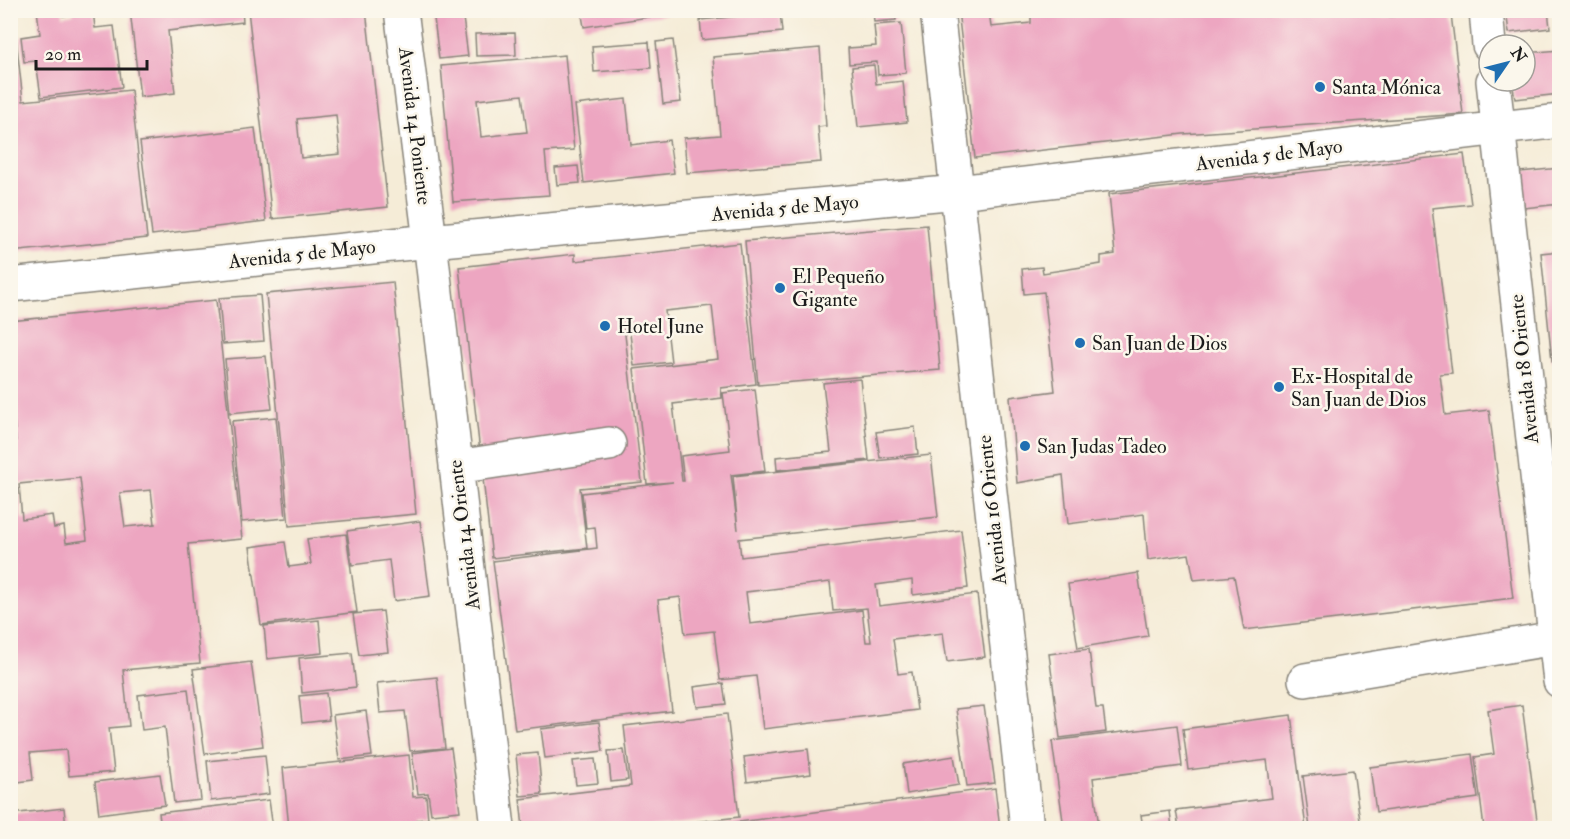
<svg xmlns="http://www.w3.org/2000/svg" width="1570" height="839" viewBox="0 0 1570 839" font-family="'IM FELL Double Pica',serif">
<rect width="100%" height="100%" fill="#fbf7ec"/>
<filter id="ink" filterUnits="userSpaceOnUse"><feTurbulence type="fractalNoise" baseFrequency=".0167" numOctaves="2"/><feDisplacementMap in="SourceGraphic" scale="12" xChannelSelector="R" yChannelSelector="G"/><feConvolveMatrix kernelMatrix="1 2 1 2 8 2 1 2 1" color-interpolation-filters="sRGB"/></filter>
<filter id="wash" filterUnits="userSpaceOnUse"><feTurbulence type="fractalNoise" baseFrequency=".008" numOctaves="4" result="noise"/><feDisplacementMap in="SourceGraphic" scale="24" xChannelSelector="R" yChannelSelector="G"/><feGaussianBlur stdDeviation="1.35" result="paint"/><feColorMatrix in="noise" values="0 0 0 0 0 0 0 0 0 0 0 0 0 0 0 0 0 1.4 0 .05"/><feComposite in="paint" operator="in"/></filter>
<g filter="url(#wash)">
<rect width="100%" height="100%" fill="#f5ecd7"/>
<g id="blocks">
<path fill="#eda6c1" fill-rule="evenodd" d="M10,10h3l10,91 108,-11 16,148 -137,14z
M37,10h26v6l11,-2 -1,-4h20l2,18 19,-2 8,61 -81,10 -5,-36 -12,1 -3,-25 19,-3z
M130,10h112l1,12 -75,9 7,62 -35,4z
M248,10h118l22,197 -116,12zM336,115l4,39 -39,4 -4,-39z
M433,10h29l6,46 -29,3z
M581,10h93l1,3 -91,14z
M873,10h22l1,10 -22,2z
M958,10h31l2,17 40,-4v-13h348v7l72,-3 12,100 -280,20 -208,24z
M1506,10h42l2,18 -41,5z
M780,12l2,20 -80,8 -2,-20z
M901,23l5,50 -28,2 -1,-13 -28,2 -1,-16 28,-2 -2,-21z
M515,33l1,22 -40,1 -1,-22z
M673,40l8,62 -18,2 -7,-62z
M649,42l2,26 -57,4 -2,-26z
M820,48l6,78 -8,1 3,35 -134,11 -3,-35 36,-3 -7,-78z
M1560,50v44l-45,5 -3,-18h13v-28z
M565,55l9,95 -29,2 4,43 -96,7 -12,-136zM522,95l5,37 -46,5 -4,-37z
M874,65l2,19 27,-3 4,41 -49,5 -6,-60z
M626,99l5,46 38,-5 5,33 -90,10 -9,-78z
M255,128l11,93 -114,14 -12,-93z
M1464,154l7,50 -39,4 20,165 -12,1 5,41 44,-5 24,188 -269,32 -10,-54 -40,4 -5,-26 -41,6 -4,-46 -76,10 -5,-49 -46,8 -7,-86 45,-6 -11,-99 -20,2 -2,-25 20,-2 1,6 58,-9v-8l14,-2 -6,-60z
M578,166l2,17 -23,2 -2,-17z
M1560,168v36l-36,4 -4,-36z
M927,225l13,145 -182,15 -13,-144z
M740,243l16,141 -35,4 1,10 -49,6 9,77h2l-3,-25 49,-6 -7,-57 32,-4 10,82 -34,4 7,55 -5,-54 198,-21 7,62 -199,22 2,18 220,-27 7,58 -55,7 -1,-15 -36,5 3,21 98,-12 8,63 -38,5 -4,-29 -50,6 5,35 14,-2 5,38 -154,19 -7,-53 -36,4 -6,-49 -29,3 -5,-37 -22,3 14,111 -157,19 -22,-169 104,-13 -2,-21 -9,1 -4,-35 91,-11 -26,2 -13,-115 84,-10 -6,-53 -47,5 6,51 -37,4 -5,-40h-5l18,156 -62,6 7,60 -95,10 -33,-291 116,-13v7zM830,582l3,29 34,-3 4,34h-5l-4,-32 -112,14 -4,-32z
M1560,251v110h-8l-11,-108z
M393,282l23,232 -127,12 -23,-232z
M260,295l4,46 -41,3 -4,-46z
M216,300l26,239 -54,5 12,119 -77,7 6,56 -20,2 5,44 -45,4 -3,-26 -36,3 3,27 -23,3v-341h6l-4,-48h-2v-73zM80,478l7,62 -21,3 -2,-17 -10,2 -2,-13 -30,4 -3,-35zM151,490l4,34 -30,3 -5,-34z
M266,356l6,53 -42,4 -5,-54z
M1554,370h6v50h-2z
M860,379l9,81 -92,10 -1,-13 55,-5 -8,-69z
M276,417l10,101 -44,4 -10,-101z
M915,427l3,27 -38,4 -4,-26z
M420,521l10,75 -36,5 -5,-41 -37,5 -5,-34z
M346,534l11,78 -96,13 -11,-78 35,-5 4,25 22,-3 -4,-25z
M1138,573l10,63 -70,12 -10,-64z
M383,611l5,41 -29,3 -6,-41z
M319,620l3,33 -55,6 -3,-33z
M1089,649l7,59h7l3,24 -46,6 -11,-84z
M352,653l4,34 -54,6 -3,-35z
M251,662l12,84 -58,8 -12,-85z
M437,677l8,71 -35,3 -5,-40 -25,2 -3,-30z
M723,683l3,21 -29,3 -3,-20z
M188,689l13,111 -27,3 -9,-76 -23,3 -4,-35z
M326,693l3,27 -27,3 -3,-27z
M1522,705l16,123h-54l-9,-71 19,-3 -6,-44z
M984,706l11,77 -28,3 -11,-77z
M366,711l6,45 -33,4 -6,-45z
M727,714l12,103 -100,11h-116l-3,-29 111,-13 -7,-60z
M1291,715l15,113h-127l-3,-18 96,-12 -5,-38 -79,10 -5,-41z
M599,722l4,29 -58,7 -4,-29z
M1177,725l5,41 -89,12 6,50h-35l-12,-87z
M451,748l9,63 -29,3 -3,-21 -10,1 -6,-41z
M808,749l3,25 -64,8 -3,-25z
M624,750l4,30 -17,2 -3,-31z
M538,753l4,41 -22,2 -4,-41z
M1472,754l6,44 -102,14 -6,-45z
M265,755l4,39 -58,7 -4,-40z
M409,755l4,42 13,-1 2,23 -12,1 1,8h-128l-6,-60z
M954,756l5,29 -52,9 -4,-30z
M595,759l3,24 -22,2 -3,-24z
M1353,770l8,58h-51l-7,-52z
M160,774l5,31 -66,9 -4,-32z
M995,788l5,40h-298v-1z
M269,800l4,28h-93v-2l-19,2 -2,-15z
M64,808l2,20h-56v-14z
M1170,811l2,17h-29l-2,-13z"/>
</g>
</g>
<g filter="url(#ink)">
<use href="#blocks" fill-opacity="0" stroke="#88847a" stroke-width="1.5"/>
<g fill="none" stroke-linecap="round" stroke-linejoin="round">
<g stroke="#88847a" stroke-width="36">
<path id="minor" d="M401,10l29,231 68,587
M937,10l90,818
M1486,10l3,35
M1493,81l67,600
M10,285l420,-44 528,-49 602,-71
M456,467l153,-23
M1305,680l250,-42"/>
</g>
<use href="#minor" stroke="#fff" stroke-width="33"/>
</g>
</g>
<g fill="#1f6fb2" stroke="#fbf7ec" stroke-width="2">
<circle cx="1320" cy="87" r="6"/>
<circle cx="780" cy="288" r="6"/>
<circle cx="605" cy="326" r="6"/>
<circle cx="1080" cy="343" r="6"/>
<circle cx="1279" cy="387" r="6"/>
<circle cx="1025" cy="446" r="6"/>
</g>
<g text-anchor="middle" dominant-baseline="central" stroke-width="5" stroke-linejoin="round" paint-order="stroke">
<g font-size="20" fill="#1c1c1c" stroke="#fbf7ec" text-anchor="start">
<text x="1332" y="87">Santa Mónica</text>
<text x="792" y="276">El Pequeño<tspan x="792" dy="23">Gigante</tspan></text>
<text x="617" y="326">Hotel June</text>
<text x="1092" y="343">San Juan de Dios</text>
<text x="1291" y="376">Ex-Hospital de<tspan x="1291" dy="23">San Juan de Dios</tspan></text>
<text x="1037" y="446">San Judas Tadeo</text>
</g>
<g font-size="20" fill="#1c1c1c" stroke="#fbf7ec">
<text transform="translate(415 126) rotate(83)">Avenida 14 Poniente</text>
<text transform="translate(1269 155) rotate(-7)">Avenida 5 de Mayo</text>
<text transform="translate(785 208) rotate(-5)">Avenida 5 de Mayo</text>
<text transform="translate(302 254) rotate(-6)">Avenida 5 de Mayo</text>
<text transform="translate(1524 369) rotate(-96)">Avenida 18 Oriente</text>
<text transform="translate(992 510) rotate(-96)">Avenida 16 Oriente</text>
<text transform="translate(464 535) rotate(-97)">Avenida 14 Oriente</text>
</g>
</g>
<rect width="1570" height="839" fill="none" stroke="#fbf7ec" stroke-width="36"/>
<g transform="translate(1507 63) rotate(55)"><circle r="28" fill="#fbf7ec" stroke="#a29f99" stroke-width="1.5"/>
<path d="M0-4.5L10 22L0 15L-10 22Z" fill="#1f6fb2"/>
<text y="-9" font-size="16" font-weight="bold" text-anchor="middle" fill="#1c1c1c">N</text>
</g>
<path d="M36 60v9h111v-9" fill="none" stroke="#1c1c1c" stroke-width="3"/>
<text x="45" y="60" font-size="18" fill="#1c1c1c" stroke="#fbf7ec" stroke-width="4.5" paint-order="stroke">20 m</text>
</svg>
